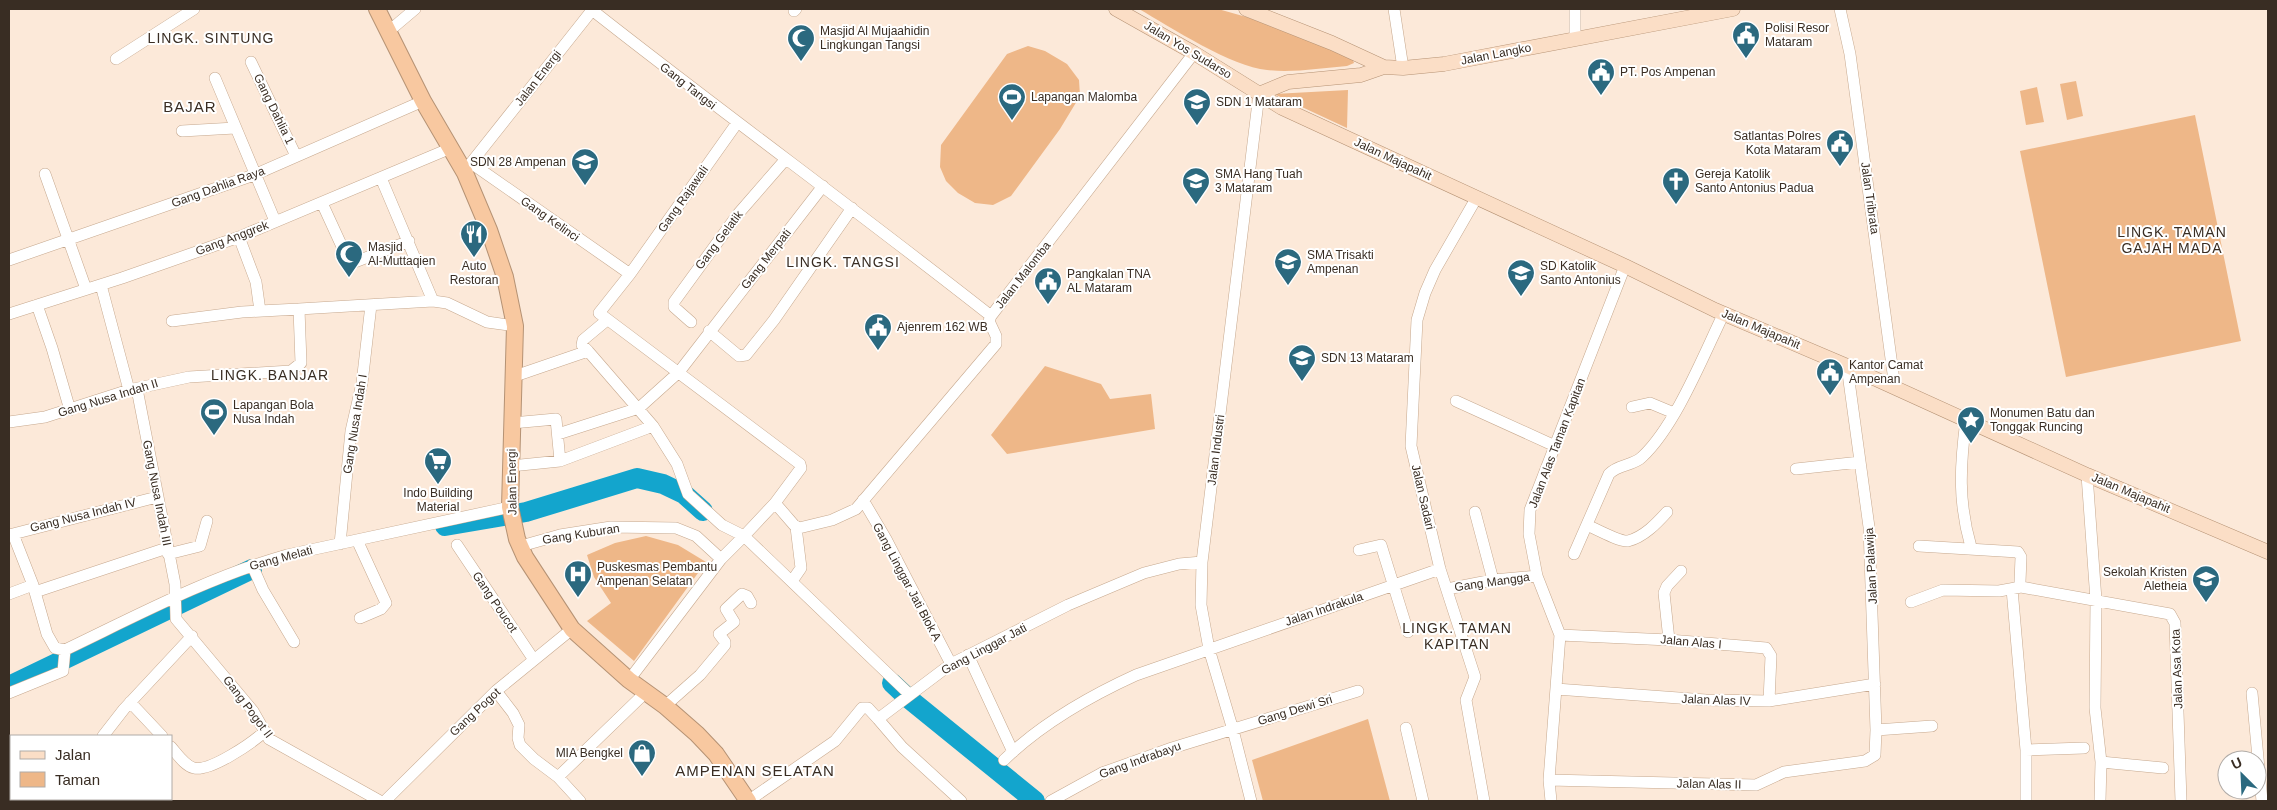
<svg xmlns="http://www.w3.org/2000/svg" width="2277" height="810" viewBox="0 0 2277 810" font-family="Arial,sans-serif">
<rect width="100%" height="100%" fill="#fce9d9"/>
<path fill="#eeb788" d="M1139,9h79l32,9 102,39 2,6 -7,3c-26,2 -54,7 -80,4 -35,-3 -97,-43 -128,-61z
M1028,46l17,5 22,13 12,16 1,16 -20,33 -49,67 -18,9 -18,-2 -17,-10 -12,-12 -6,-14 1,-22 66,-91z
M2076,81l7,35 -16,4 -7,-36z
M2037,87l7,35 -18,3 -6,-34z
M1348,90l-1,38 -73,-34z
M2195,115l46,226 -175,36 -46,-226z
M1045,366l56,18 9,15 41,-5 4,35 -148,25 -16,-19z
M646,536l32,9 28,17 -72,99 -47,-40 24,-18 -17,-26 -7,-22 28,-12z
M1368,719l22,82h-127l-11,-41z"/>
<g fill="none" stroke-linecap="round" stroke-linejoin="round">
<path stroke="#13a5cd" stroke-width="20" d="M445,526l81,-14 111,-34 26,6 21,10 19,17
M892,683l16,15 127,103
M9,686l243,-117"/>
<g stroke="#c6a88e" stroke-width="12">
<path id="minor" d="M1394,9l9,59
M1575,9v30
M1840,9l10,45 45,334
M592,10c132,104 267,202 399,306l203,-263
M794,11l2,-2
M389,31l26,-22
M116,59l78,-50
M251,62l45,94
M215,78l60,143
M737,123l-107,151 -31,39 201,151 1,4 -26,35 19,22 5,3 33,-8 24,-11 140,-165v-8l-7,-15 2,-5
M182,131l53,-3
M471,163l159,111
M464,170l7,-7 122,-154
M45,174l41,115
M381,178l52,123
M1477,197l-42,73 -10,23 -8,27 -6,126 29,123 35,108 -9,23 18,101
M322,203l28,61 59,-23
M239,237l17,45 4,29
M9,260l245,-85 169,-74
M101,285l28,105
M37,305l15,43 18,62
M9,314l113,-36 117,-41 212,-89
M172,321l70,-9 57,-3
M691,322l-17,-15v-5l64,-88 47,-54
M709,331l30,25 7,-1 28,-35 78,-112
M588,351l65,75 24,38 11,30 34,31 22,11 -23,23 -92,121
M515,376l73,-25 -6,-6 1,-5 24,-20
M137,389l38,195 1,35 77,92 16,28 111,62
M1456,401l99,45
M1632,407l18,-4 24,10
M1966,420c-6,46 -8,82 5,127
M9,422l36,-5 84,-27 60,-13 102,-6 10,-8 -2,-54 134,-8 14,2 40,19 28,4
M512,423l44,-4 4,42
M558,434l81,-26 40,-36 144,-186
M511,466l49,-5 93,-35
M1796,469l64,-7
M2087,475l9,125 -1,108 6,54 -1,39
M863,500l23,39 65,125
M775,503l-31,33 165,158
M1475,512l18,68
M1587,525c9,4 33,17 41,16 16,-4 29,-18 39,-29
M13,534l20,51 14,49 8,14 10,2c73,-35 144,-73 222,-95l223,-48
M9,535l148,-38
M357,540l29,63 -5,6 -21,9
M340,544l11,-113 11,-48 9,-78
M457,545l77,115
M521,546l39,-11 51,-8 65,1 20,8 25,23
M1919,546l99,6 3,5 -1,25
M1359,550l22,-5 27,87
M168,554l32,-8 7,-25
M1574,554l35,-80c9,-10 24,-8 33,-17 34,-32 61,-101 82,-144
M252,565l11,25 31,52
M792,581l9,-13 -5,-41
M1447,589l46,-9 44,-4
M2012,589l14,161v51
M35,592l132,-44
M9,594l24,-9
M1911,602l32,-12 56,1 22,-4 149,27 5,9 6,178
M1560,635l109,5 97,8 5,8 -2,45
M1669,640l-5,-47 3,-7 14,-15
M968,655l45,97
M1556,689l150,11 63,1 106,-17
M496,691l17,22 6,12 -1,13 2,7 14,14 24,18 22,24
M9,693l54,-22 2,-21
M2252,693l10,108
M130,702l32,34
M665,706l35,-31 25,-30v-3l-6,-8 15,-12 -8,-13 16,-15 5,2 4,7
M878,719l24,28 59,54
M1406,728l17,73
M1876,730l56,-4
M103,736l21,-27 68,-73
M171,747c6,7 14,19 23,21 16,4 58,-25 70,-36
M2026,750l58,-2
M1004,760c36,-35 86,-64 132,-85l304,-106
M2101,762l62,6
M9,773h2
M558,777l87,-84
M1549,780l207,5 28,-13 81,-11 10,-6 1,-25 -7,-203 -22,-161
M51,799v2
M106,799l2,2
M90,801l8,-2
M385,801l111,-110 76,-62
M748,801l87,-60 27,-33h6l10,11 73,-55 117,-59 76,-32 35,-9 23,-2
M1051,801l51,-28 70,-25 186,-57
M1251,801l-18,-71 -24,-81 -8,-44 1,-43 57,-468
M1551,801l-2,-21 11,-145 -23,-59 -8,-42 1,-24 95,-244"/>
</g>
<g stroke="#b59274" stroke-width="15">
<path id="major" d="M1116,9l78,44 88,55 343,158 90,44 132,56 240,109 181,77
M1246,9l86,34 52,24
M1259,94l29,-12 73,-7 23,-8 19,1 41,-4 289,-55"/>
</g>
<g stroke="#b59274" stroke-width="18">
<path id="highway" d="M377,9l46,92 42,72 24,57 16,47 10,49 -5,181 7,32 8,18 47,72 57,51 36,26 32,28 19,20 32,47"/>
</g>
<use href="#minor" stroke="#fff" stroke-width="11"/>
<use href="#major" stroke="#fbdec6" stroke-width="14"/>
<use href="#highway" stroke="#f8c8a0" stroke-width="16"/>
</g>
<defs>
<g id="civic-pin" transform="scale(1.4375)"><path d="M0 17L-7.5 6A9.5 9.5 0 1 1 7.5 6Z" fill="#2b697f" stroke="#fff"/><path d="M-.6-6.5H3V-4.5H.6V-3L4-1V1h2V6H-6V1h2V-1L-.6-3ZM-1.2 2.5V6h2.4V2.5Z" fill="#fff"/></g>
<g id="mosque-pin" transform="scale(1.4375)"><path d="M0 17L-7.5 6A9.5 9.5 0 1 1 7.5 6Z" fill="#2b697f" stroke="#fff"/><path d="M3.5-4.9A6 6 0 1 0 3.5 4.9A5 5 0 1 1 3.5-4.9Z" fill="#fff"/></g>
<g id="stadium-pin" transform="scale(1.4375)"><path d="M0 17L-7.5 6A9.5 9.5 0 1 1 7.5 6Z" fill="#2b697f" stroke="#fff"/><path d="M0-5a6.5 5 0 1 0 0 10a6.5 5 0 1 0 0-10ZM-3.5-1.8h7v3.6h-7Z" fill="#fff"/></g>
<g id="school-pin" transform="scale(1.4375)"><path d="M0 17L-7.5 6A9.5 9.5 0 1 1 7.5 6Z" fill="#2b697f" stroke="#fff"/><path d="M0-5L7-2L0 1L-7-2ZM-4 1L0 2.5L4 1V4Q0 6-4 4Z" fill="#fff"/></g>
<g id="church-pin" transform="scale(1.4375)"><path d="M0 17L-7.5 6A9.5 9.5 0 1 1 7.5 6Z" fill="#2b697f" stroke="#fff"/><path d="M-1.2-6h2.4v3.5h3.3v2.4h-3.3V6h-2.4V-.1h-3.3v-2.4h3.3Z" fill="#fff"/></g>
<g id="restaurant-pin" transform="scale(1.4375)"><path d="M0 17L-7.5 6A9.5 9.5 0 1 1 7.5 6Z" fill="#2b697f" stroke="#fff"/><path d="M-5-6h1v4h1v-4h1v4h1v-4h1v5L-1.5 .5V6h-2V.5L-5-1ZM5-6V6H3V1.5H1.5Q1.5-4 5-6Z" fill="#fff"/></g>
<g id="sight-pin" transform="scale(1.4375)"><path d="M0 17L-7.5 6A9.5 9.5 0 1 1 7.5 6Z" fill="#2b697f" stroke="#fff"/><path d="M0-6L1.8-2.2L6-1.7L2.9 1.2L3.7 5.4L0 3.3L-3.7 5.4L-2.9 1.2L-6-1.7L-1.8-2.2Z" fill="#fff"/></g>
<g id="supermarket-pin" transform="scale(1.4375)"><path d="M0 17L-7.5 6A9.5 9.5 0 1 1 7.5 6Z" fill="#2b697f" stroke="#fff"/><path d="M-6-5.5h2.5l.6 2H6L4.5 2H-2.5L-4.4-4H-6ZM-1.5 3.2a1.3 1.3 0 1 0 .1 0ZM3 3.2a1.3 1.3 0 1 0 .1 0Z" fill="#fff"/></g>
<g id="hospital-pin" transform="scale(1.4375)"><path d="M0 17L-7.5 6A9.5 9.5 0 1 1 7.5 6Z" fill="#2b697f" stroke="#fff"/><path d="M-5-5h3v3.5h4V-5h3V5h-3V1.5h-4V5h-3Z" fill="#fff"/></g>
<g id="shop-pin" transform="scale(1.4375)"><path d="M0 17L-7.5 6A9.5 9.5 0 1 1 7.5 6Z" fill="#2b697f" stroke="#fff"/><path d="M-5-2.5h2.3a2.7 3.5 0 0 1 5.4 0H5L5.5 6h-11ZM-1.5-2.5h3a1.5 2.3 0 0 0-3 0Z" fill="#fff"/></g>
</defs>
<g fill-rule="evenodd">
<use href="#civic-pin" x="1746" y="35"/>
<use href="#mosque-pin" x="801" y="38"/>
<use href="#civic-pin" x="1601" y="72"/>
<use href="#stadium-pin" x="1012" y="97"/>
<use href="#school-pin" x="1197" y="102"/>
<use href="#civic-pin" x="1840" y="143"/>
<use href="#school-pin" x="585" y="162"/>
<use href="#school-pin" x="1196" y="181"/>
<use href="#church-pin" x="1676" y="181"/>
<use href="#restaurant-pin" x="474" y="234"/>
<use href="#mosque-pin" x="349" y="254"/>
<use href="#school-pin" x="1288" y="262"/>
<use href="#school-pin" x="1521" y="273"/>
<use href="#civic-pin" x="1048" y="281"/>
<use href="#civic-pin" x="878" y="327"/>
<use href="#school-pin" x="1302" y="358"/>
<use href="#civic-pin" x="1830" y="372"/>
<use href="#stadium-pin" x="214" y="412"/>
<use href="#sight-pin" x="1971" y="420"/>
<use href="#supermarket-pin" x="438" y="461"/>
<use href="#hospital-pin" x="578" y="574"/>
<use href="#school-pin" x="2206" y="579"/>
<use href="#shop-pin" x="642" y="753"/>
</g>
<g text-anchor="middle" dominant-baseline="central" stroke-width="4" stroke-linejoin="round" paint-order="stroke">
<g font-size="12" fill="#392d23" stroke="#fff" text-anchor="start">
<text x="1765" y="28">Polisi Resor<tspan x="1765" dy="14">Mataram</tspan></text>
<text x="820" y="31">Masjid Al Mujaahidin<tspan x="820" dy="14">Lingkungan Tangsi</tspan></text>
<text x="1620" y="72">PT. Pos Ampenan</text>
<text x="1031" y="97">Lapangan Malomba</text>
<text x="1216" y="102">SDN 1 Mataram</text>
<text x="1821" y="136" text-anchor="end">Satlantas Polres<tspan x="1821" dy="14">Kota Mataram</tspan></text>
<text x="566" y="162" text-anchor="end">SDN 28 Ampenan</text>
<text x="1215" y="174">SMA Hang Tuah<tspan x="1215" dy="14">3 Mataram</tspan></text>
<text x="1695" y="174">Gereja Katolik<tspan x="1695" dy="14">Santo Antonius Padua</tspan></text>
<text x="368" y="247">Masjid<tspan x="368" dy="14">Al-Muttaqien</tspan></text>
<text x="1307" y="255">SMA Trisakti<tspan x="1307" dy="14">Ampenan</tspan></text>
<text x="474" y="266" text-anchor="middle">Auto<tspan x="474" dy="14">Restoran</tspan></text>
<text x="1540" y="266">SD Katolik<tspan x="1540" dy="14">Santo Antonius</tspan></text>
<text x="1067" y="274">Pangkalan TNA<tspan x="1067" dy="14">AL Mataram</tspan></text>
<text x="897" y="327">Ajenrem 162 WB</text>
<text x="1321" y="358">SDN 13 Mataram</text>
<text x="1849" y="365">Kantor Camat<tspan x="1849" dy="14">Ampenan</tspan></text>
<text x="233" y="405">Lapangan Bola<tspan x="233" dy="14">Nusa Indah</tspan></text>
<text x="1990" y="413">Monumen Batu dan<tspan x="1990" dy="14">Tonggak Runcing</tspan></text>
<text x="438" y="493" text-anchor="middle">Indo Building<tspan x="438" dy="14">Material</tspan></text>
<text x="597" y="567">Puskesmas Pembantu<tspan x="597" dy="14">Ampenan Selatan</tspan></text>
<text x="2187" y="572" text-anchor="end">Sekolah Kristen<tspan x="2187" dy="14">Aletheia</tspan></text>
<text x="623" y="753" text-anchor="end">MIA Bengkel</text>
</g>
<g font-size="12" fill="#392d23" stroke="#fff">
<text transform="translate(1188 50) rotate(31)">Jalan Yos Sudarso</text>
<text transform="translate(1496 54) rotate(-11)">Jalan Langko</text>
<text transform="translate(538 78) rotate(-52)">Jalan Energi</text>
<text transform="translate(688 86) rotate(38)">Gang Tangsi</text>
<text transform="translate(274 109) rotate(64)">Gang Dahlia 1</text>
<text transform="translate(1393 159) rotate(25)">Jalan Majapahit</text>
<text transform="translate(218 187) rotate(-20)">Gang Dahlia Raya</text>
<text transform="translate(1870 198) rotate(82)">Jalan Tribrata</text>
<text transform="translate(683 199) rotate(-55)">Gang Rajawali</text>
<text transform="translate(550 219) rotate(35)">Gang Kelinci</text>
<text transform="translate(232 238) rotate(-21)">Gang Anggrek</text>
<text transform="translate(719 240) rotate(-53)">Gang Gelatik</text>
<text transform="translate(766 259) rotate(-52)">Gang Merpati</text>
<text transform="translate(1023 275) rotate(-52)">Jalan Malomba</text>
<text transform="translate(1761 329) rotate(23)">Jalan Majapahit</text>
<text transform="translate(108 398) rotate(-17)">Gang Nusa Indah II</text>
<text transform="translate(355 424) rotate(-81)">Gang Nusa Indah I</text>
<text transform="translate(1557 443) rotate(-69)">Jalan Alas Taman Kapitan</text>
<text transform="translate(1216 450) rotate(-83)">Jalan Industri</text>
<text transform="translate(512 482) rotate(-91)">Jalan Energi</text>
<text transform="translate(157 493) rotate(79)">Gang Nusa Indah III</text>
<text transform="translate(2131 493) rotate(23)">Jalan Majapahit</text>
<text transform="translate(1423 497) rotate(77)">Jalan Sadari</text>
<text transform="translate(83 515) rotate(-14)">Gang Nusa Indah IV</text>
<text transform="translate(581 534) rotate(-9)">Gang Kuburan</text>
<text transform="translate(281 558) rotate(-15)">Gang Melati</text>
<text transform="translate(1871 566) rotate(-93)">Jalan Palawija</text>
<text transform="translate(907 582) rotate(62)">Gang Linggar Jati Blok A</text>
<text transform="translate(1492 582) rotate(-8)">Gang Mangga</text>
<text transform="translate(495 602) rotate(56)">Gang Poucot</text>
<text transform="translate(1324 609) rotate(-19)">Jalan Indrakula</text>
<text transform="translate(1691 642) rotate(5)">Jalan Alas I</text>
<text transform="translate(984 649) rotate(-28)">Gang Linggar Jati</text>
<text transform="translate(2177 669) rotate(-92)">Jalan Asa Kota</text>
<text transform="translate(1716 700) rotate(2)">Jalan Alas IV</text>
<text transform="translate(248 707) rotate(53)">Gang Pogot II</text>
<text transform="translate(1295 710) rotate(-17)">Gang Dewi Sri</text>
<text transform="translate(475 712) rotate(-43)">Gang Pogot</text>
<text transform="translate(1140 760) rotate(-20)">Gang Indrabayu</text>
<text transform="translate(1709 784) rotate(1)">Jalan Alas II</text>
</g>
<g font-size="14" letter-spacing="1" fill="#392d23" stroke="#fff">
<text x="211" y="38">LINGK. SINTUNG</text>
<text x="2172" y="232">LINGK. TAMAN<tspan x="2172" dy="16">GAJAH MADA</tspan></text>
<text x="843" y="262">LINGK. TANGSI</text>
<text x="270" y="375">LINGK. BANJAR</text>
<text x="1457" y="628">LINGK. TAMAN<tspan x="1457" dy="16">KAPITAN</tspan></text>
</g>
<g font-size="15" letter-spacing="1" fill="#392d23" stroke="#fff">
<text x="190" y="106">BAJAR</text>
<text x="755" y="770">AMPENAN SELATAN</text>
</g>
</g>
<rect width="2277" height="810" fill="none" stroke="#392d23" stroke-width="20"/>
<rect x="10" y="735" width="162" height="65" fill="#ffffff" stroke="#b0aba7"/>
<rect x="20" y="751" width="25" height="8" fill="#fbdec6" stroke="#b0aba7"/>
<text x="55" y="760" font-size="15" fill="#392d23">Jalan</text>
<rect x="20" y="772" width="25" height="15" fill="#eeb788" stroke="#b0aba7"/>
<text x="55" y="785" font-size="15" fill="#392d23">Taman</text>
<g transform="translate(2242 775) rotate(336)"><circle r="24" fill="#ffffff" stroke="#b0aba7"/>
<path d="M0-4L9 19L0 12L-9 19Z" fill="#2b697f"/>
<text y="-8" font-size="14" font-weight="bold" text-anchor="middle" fill="#392d23">U</text>
</g>
</svg>
